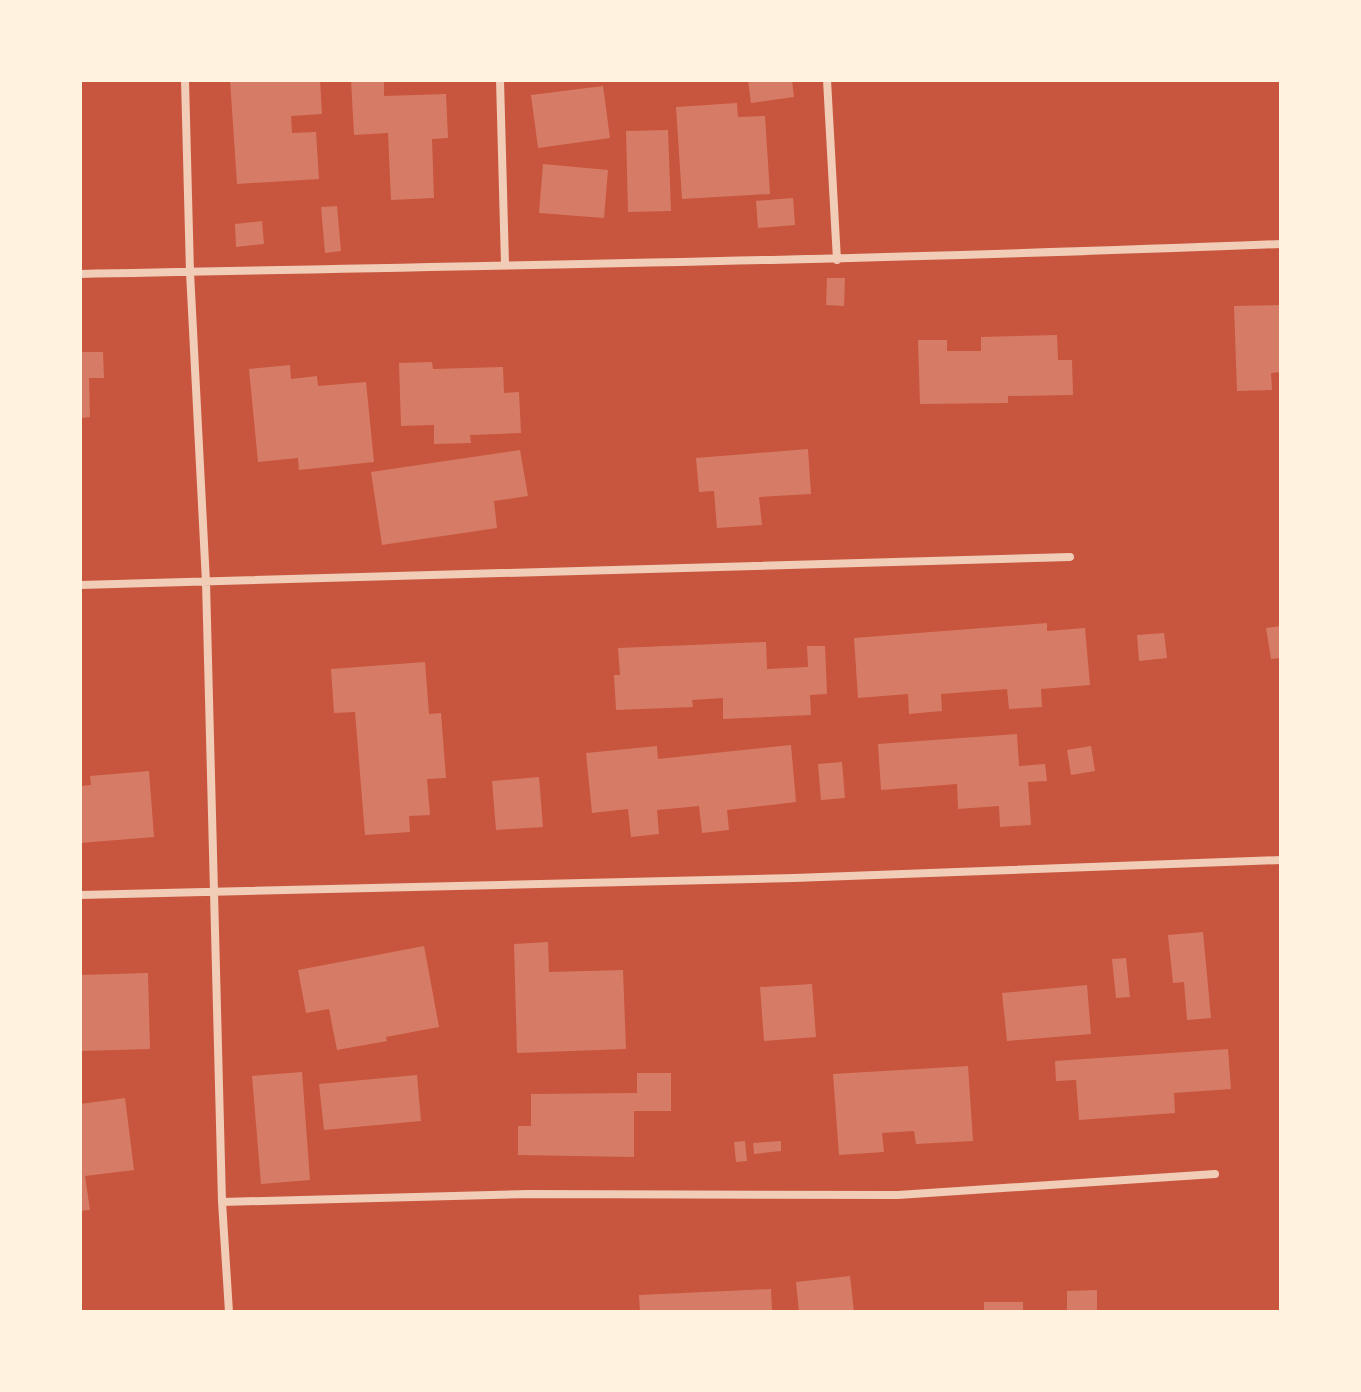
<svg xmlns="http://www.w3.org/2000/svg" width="1361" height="1392" viewBox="0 0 1361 1392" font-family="'Open Sans',sans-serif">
<rect width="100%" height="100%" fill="#c8553d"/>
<path fill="#d67c66" d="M230,80h90l2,34 -31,2 1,17 24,-1 3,47 -82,5z
M351,80h33v16l62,-2 2,44 -16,1 2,59 -43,2 -3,-67 -34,2z
M748,80h44l2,17 -43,6z
M603,86l7,52 -72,10 -7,-53z
M737,103l1,14 27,-1 5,78 -88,5 -6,-92z
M668,130l3,81 -43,1 -2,-81z
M543,164l65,6 -4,48 -65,-5z
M793,198l2,27 -37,3 -2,-27z
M337,206l4,45 -16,2 -4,-46z
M262,221l2,23 -28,3 -1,-23z
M827,278h18l-1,28 -18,-1z
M1281,305v67l-10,1 1,17 -35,1 -3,-85z
M1057,335l1,25h14l1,35 -65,1v7l-88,1 -2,-64h29v11h34v-14z
M80,352h23l1,26h-15l1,39 -10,1z
M432,362l1,7 70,-2 1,26 15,-1 2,41 -51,2 1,8 -37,1v-19l-33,1 -2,-63z
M290,365l1,14 26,-3 1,10 48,-4 8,80 -75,8 -1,-12 -40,4 -9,-93z
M808,449l3,45 -52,3 3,28 -45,3 -3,-37 -15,1 -3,-34z
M520,450l8,46 -34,5 3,27 -115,17 -11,-73z
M1047,623v8l38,-3 5,57 -49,4 1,18 -33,2 -2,-20 -66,5 1,17 -33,3 -1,-20 -50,4 -4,-60z
M1281,626v32l-10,1 -5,-31z
M1164,633l3,25 -28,3 -2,-26z
M766,642l1,27 41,-2 -1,-21h18l2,48 -17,1 1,20 -88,4v-21l-31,2 1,7 -77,3 -2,-35h6l-2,-27z
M425,662l4,52 12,-1 5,65 -19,1 3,36 -21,1 1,16 -45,3 -10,-123 -21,1 -3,-44z
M1017,734l2,32 26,-2 2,17 -19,1 3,43 -31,2 -1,-21 -41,3 -1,-25 -76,6 -3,-46z
M791,745l5,57 -69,8 2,20 -27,3 -3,-27 -42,4 2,24 -28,3 -3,-28 -36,4 -6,-60 71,-7 1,13z
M1091,746l4,25 -24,4 -4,-25z
M842,762l3,36 -24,2 -3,-36z
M149,771l5,66 -74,6v-57l11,-1 -1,-9z
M539,777l4,50 -47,3 -4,-49z
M1203,932l8,86 -24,2 -3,-38 -11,1 -5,-48z
M548,942l1,30 74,-2 3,79 -109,4 -3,-109z
M424,946l15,81 -53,10 1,4 -50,9 -8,-41 -23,4 -8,-43z
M1126,958l4,39 -14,1 -4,-39z
M148,973l2,76 -70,2v-76z
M812,984l4,53 -52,4 -4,-54z
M1087,985l4,49 -84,7 -5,-48z
M1228,1049l3,40 -57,4 1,20 -96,7 -3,-40 -20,1 -1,-20z
M968,1066l5,75 -57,3 -2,-13 -32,2 2,19 -45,3 -6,-81z
M302,1072l8,108 -49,4 -9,-108z
M637,1073h34v38h-37v46l-116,-2v-29h13v-32l106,-1z
M417,1075l4,46 -97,9 -5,-46z
M125,1098l9,72 -49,6 5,34 -10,1v-107z
M745,1141l2,20 -11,1 -2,-20z
M781,1141v10l-27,3 -1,-11z
M850,1276l4,36h-55l-3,-30z
M771,1289l1,23h-132l-1,-17z
M1097,1290v22h-30v-21z
M984,1302h39v10h-39z"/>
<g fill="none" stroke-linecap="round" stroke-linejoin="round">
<path stroke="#f1ccb7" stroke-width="8" d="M185,80l5,192 16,310 16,620 7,110
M500,80l5,184
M827,80l10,180
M80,274c400,-8 801,-14 1201,-30
M80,585l990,-28
M80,895l714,-17 487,-18
M222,1202l306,-8 370,1 317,-21"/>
</g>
<rect width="1361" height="1392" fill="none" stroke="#fff3e0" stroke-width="164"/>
</svg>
